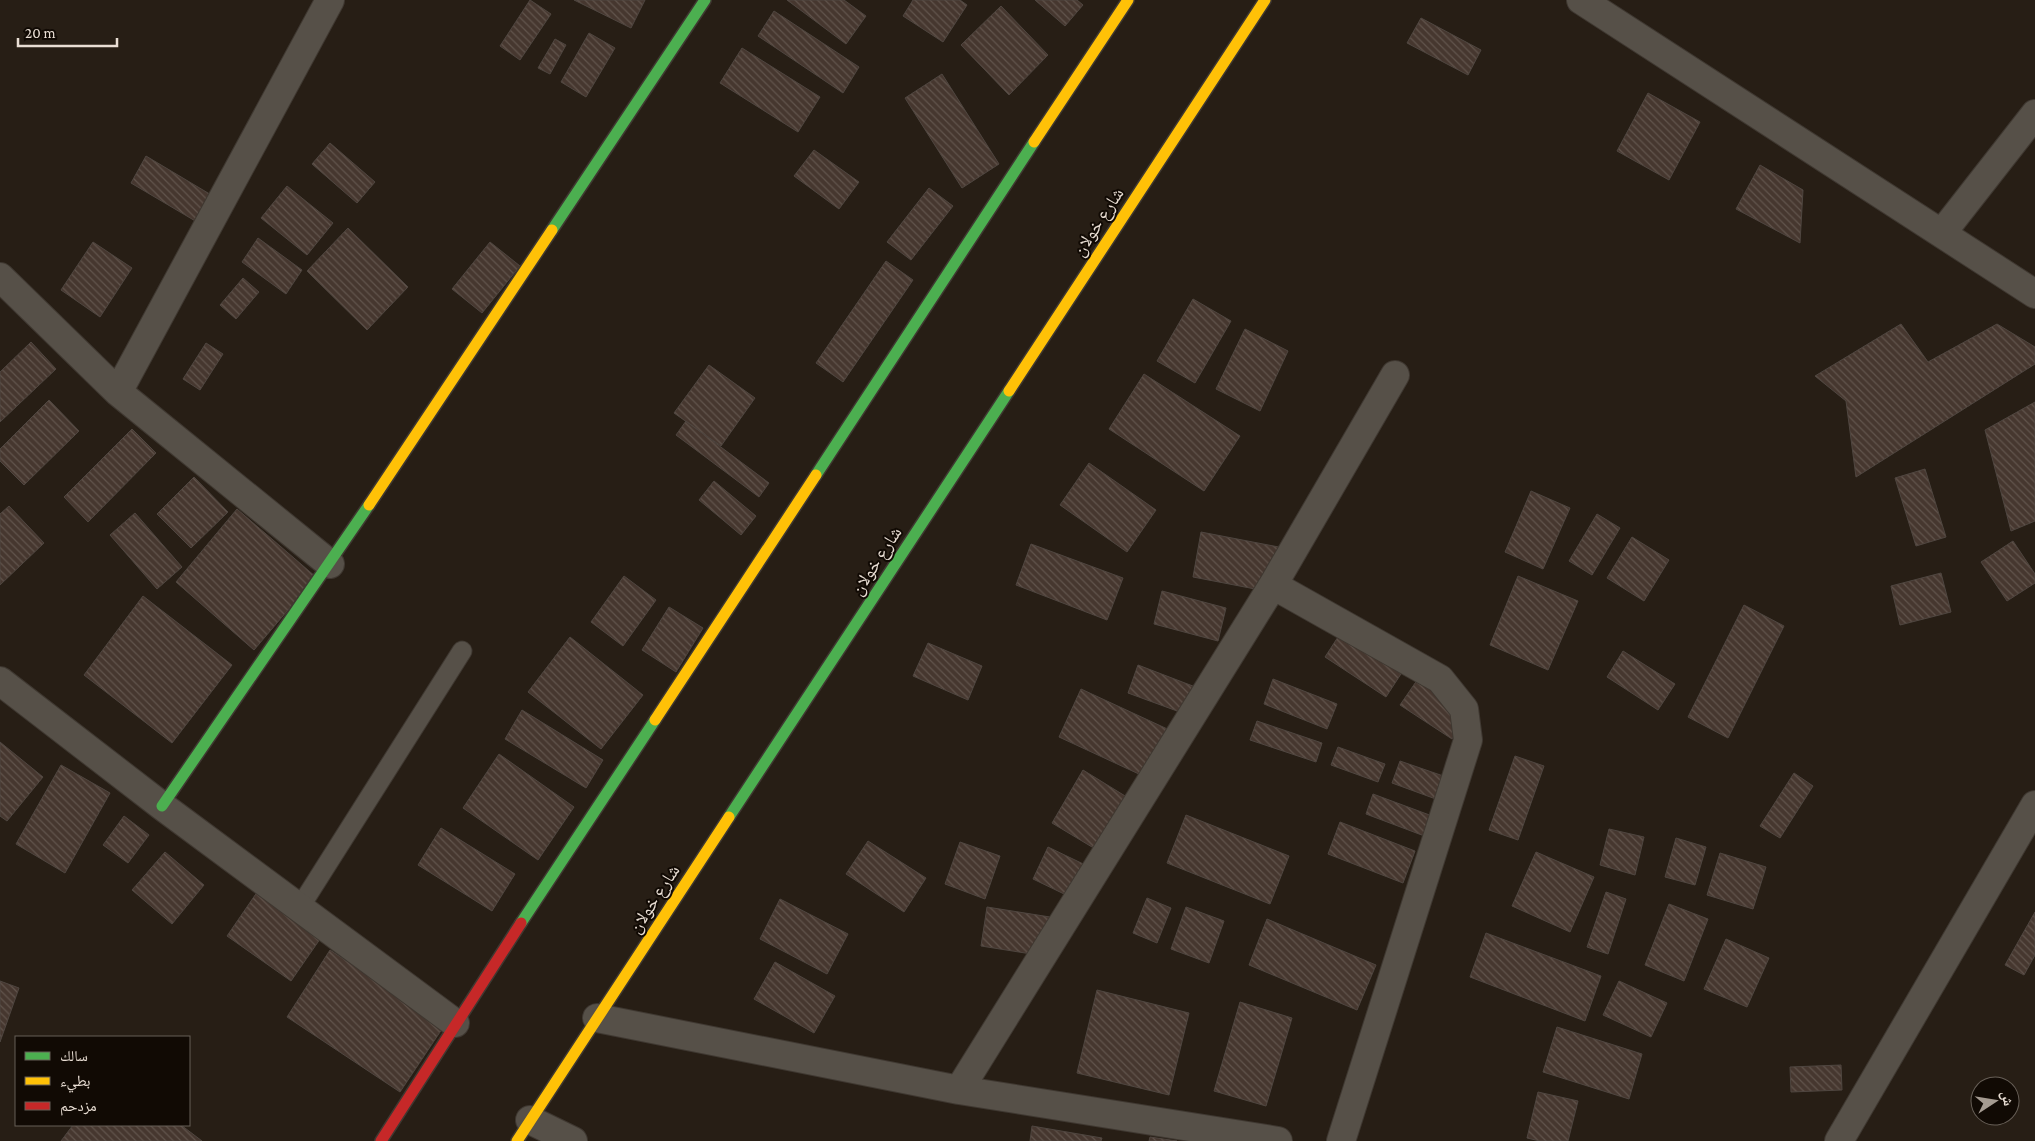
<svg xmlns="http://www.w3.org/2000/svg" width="2035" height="1141" viewBox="0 0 2035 1141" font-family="'Crimson Pro','Noto Naskh Arabic',serif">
<defs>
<pattern id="building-back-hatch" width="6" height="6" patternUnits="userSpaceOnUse" patternTransform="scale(1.25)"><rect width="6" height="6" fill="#46372f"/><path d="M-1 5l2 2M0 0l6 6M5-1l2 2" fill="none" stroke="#61544c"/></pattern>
</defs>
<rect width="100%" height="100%" fill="#271e15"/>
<path fill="url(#building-back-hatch)" stroke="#4f4640" d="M530,0l21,14 -31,46 -20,-14z
M574,0h71l-14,28z
M787,0h57l22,16 -20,28z
M913,0h47l7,5 -24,37 -40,-26z
M1035,0h42l6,5 -18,21z
M1001,6l47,49 -39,40 -48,-50z
M774,11l85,56 -16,26 -85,-57z
M1421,18l60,32 -13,25 -61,-32z
M589,33l26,15 -29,49 -25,-15z
M555,39l11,6 -16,29 -12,-6z
M742,48l78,49 -22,35 -78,-49z
M942,74l57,90 -37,24 -57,-90z
M1648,93l52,29 -31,58 -52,-29z
M330,143l45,39 -18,21 -45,-39z
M814,150l45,32 -20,27 -45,-33z
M146,156l67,40 -16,26 -66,-39z
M1760,165l43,25 -3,53 -64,-34z
M287,186l46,37 -26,32 -46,-37z
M929,188l24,18 -42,54 -24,-18z
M348,228l60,59 -41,43 -60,-59z
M258,238l44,32 -16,24 -44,-32z
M93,242l39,26 -32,49 -39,-27z
M490,242l30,24 -38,47 -30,-24z
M886,261l27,19 -70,102 -27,-19z
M243,278l16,14 -23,27 -16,-14z
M1193,299l38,22 -36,62 -38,-22z
M1901,324l27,38 69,-38 38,23v17l-179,113 -10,-76 -31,-25z
M1245,329l43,22 -28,60 -44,-22z
M31,342l25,27 -56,53v-50z
M206,343l17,11 -23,36 -17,-11z
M709,365l46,33 -34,48 -47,-33z
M1144,374l96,62 -36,55 -95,-62z
M49,400l30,31 -55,54 -24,-24v-12z
M2035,402v119l-24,10 -26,-101z
M686,421l83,62 -10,14 -83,-62z
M132,429l24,24 -68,69 -24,-25z
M1089,463l67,47 -29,42 -67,-47z
M1925,469l21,68 -30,9 -21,-68z
M194,477l34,35 -37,36 -34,-34z
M714,481l42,35 -15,19 -42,-35z
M1531,491l39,17 -27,61 -38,-17z
M9,506l35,37 -44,42v-71z
M237,509l79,68 -62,73 -78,-68z
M135,513l47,54 -25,22 -47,-54z
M1597,514l23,14 -28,47 -23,-14z
M1201,532l88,17 -8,45 -88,-17z
M1632,537l37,23 -25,41 -37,-23z
M2013,541l22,33v9l-28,18 -26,-39z
M1031,544l92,34 -16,42 -91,-35z
M1941,573l10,39 -51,13 -9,-39z
M624,576l32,24 -33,46 -32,-24z
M1518,576l60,25 -30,69 -58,-25z
M1162,591l64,17 -8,33 -64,-17z
M143,596l89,69 -60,78 -88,-68z
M1744,605l40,21 -56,112 -40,-21z
M669,607l34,21 -27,44 -34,-22z
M1349,620l61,40 -24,37 -61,-40z
M570,637l73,58 -42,54 -73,-57z
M928,643l54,23 -14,34 -55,-24z
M1623,651l52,33 -17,26 -51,-33z
M1138,665l60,23 -10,27 -60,-22z
M1422,673l50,34 -20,32 -52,-34z
M1273,679l64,25 -10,25 -63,-25z
M1081,689l95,44 -22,48 -95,-44z
M522,710l81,50 -17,28 -81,-49z
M1257,721l65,22 -6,19 -66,-22z
M0,742l43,35 -36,44 -7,-5z
M1338,747l47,17 -7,18 -47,-17z
M499,754l75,53 -36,53 -75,-52z
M1515,756l29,10 -26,74 -29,-10z
M1400,761l52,18 -8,23 -52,-19z
M61,765l49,28 -45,80 -49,-29z
M1083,770l60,37 -31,52 -60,-36z
M1794,773l19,13 -33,52 -20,-12z
M1373,794l70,26 -8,20 -69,-26z
M1186,815l103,41 -19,48 -103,-41z
M124,816l25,19 -21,28 -25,-18z
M1340,822l75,29 -12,32 -75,-29z
M441,828l74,46 -23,37 -74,-46z
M1609,829l35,8 -9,38 -35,-10z
M1676,838l30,9 -11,38 -30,-8z
M868,841l58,37 -22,34 -58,-38z
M960,842l40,14 -15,43 -40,-15z
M1048,847l54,26 -15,32 -54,-26z
M165,852l39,33 -32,39 -40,-34z
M1536,852l58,25 -24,55 -58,-26z
M1720,853l46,14 -13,42 -46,-14z
M262,885l65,44 -36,52 -64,-45z
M1606,892l20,7 -18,55 -21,-7z
M1147,898l24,10 -14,35 -24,-10z
M780,899l68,35 -21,40 -67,-35z
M1669,904l39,15 -24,62 -39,-16z
M987,907l63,10 -6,39 -63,-10z
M1186,907l38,14 -15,42 -38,-14z
M2035,912v43l-11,20 -19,-10z
M1267,919l109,46 -19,45 -108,-45z
M1486,933l115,43 -16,45 -115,-44z
M1726,939l43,19 -22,49 -43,-18z
M330,950l114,76 -44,66 -113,-75z
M775,962l60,34 -21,37 -60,-34z
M0,981l19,7 -19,54z
M1619,981l48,22 -16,34 -48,-22z
M1097,990l92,23 -20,82 -92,-22z
M1240,1002l52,16 -26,88 -52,-15z
M1557,1027l85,27 -13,45 -86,-27z
M1841,1065l1,25 -51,2 -1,-25z
M1538,1092l40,9 -10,40h-28l-13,-3z
M73,1125h108l21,16h-141z
M1032,1126l70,12 -1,3h-71z
M1150,1137l27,4h-28z"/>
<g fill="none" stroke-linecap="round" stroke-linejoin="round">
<g stroke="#3f3831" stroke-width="21">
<path id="lane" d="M300,907l162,-256"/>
</g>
<g stroke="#3f3831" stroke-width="30">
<path id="street" d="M1581,0l454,294
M1942,233l93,-119
M0,277l118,115 212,172
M118,392l212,-392
M1273,585l167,94 24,30 4,31 -127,401
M0,681l162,125 293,217
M597,1018l362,72 319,51
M959,1090l314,-505 122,-210
M530,1120l43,21
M1839,1141l196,-336"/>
</g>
<g stroke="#3f3831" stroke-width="14">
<path id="fast" d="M552,230l153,-230
M816,475l218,-333
M162,806l207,-301
M729,817l280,-426
M521,923l134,-203"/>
</g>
<g stroke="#3f3831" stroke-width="14">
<path id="slow" d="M1034,142l94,-142
M1009,391l256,-391
M369,505l183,-275
M655,720l161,-245
M517,1141l212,-324"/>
</g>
<g stroke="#3f3831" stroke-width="14">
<path id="jam" d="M381,1141l140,-218"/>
</g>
<use href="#lane" stroke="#565048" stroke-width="19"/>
<use href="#street" stroke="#565048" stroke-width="28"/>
<use href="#fast" stroke="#4caf50" stroke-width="11"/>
<use href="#slow" stroke="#ffc107" stroke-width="11"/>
<use href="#jam" stroke="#c62828" stroke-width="11"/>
</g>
<g text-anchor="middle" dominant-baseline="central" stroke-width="4" stroke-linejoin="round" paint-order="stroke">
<g font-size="18" fill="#e9ded4" stroke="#110a04">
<text transform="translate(1098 222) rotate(-57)">شارع خولان</text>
<text transform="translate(876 561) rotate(-57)">شارع خولان</text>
<text transform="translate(654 899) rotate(-57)">شارع خولان</text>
</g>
</g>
<rect x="15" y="1036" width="175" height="90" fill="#110a04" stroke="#675f57"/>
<rect x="25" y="1052" width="25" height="8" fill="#4caf50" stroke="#675f57"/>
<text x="60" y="1061" font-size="15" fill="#e9ded4">سالك</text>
<rect x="25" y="1077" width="25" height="8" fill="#ffc107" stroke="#675f57"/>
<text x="60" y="1086" font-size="15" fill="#e9ded4">بطيء</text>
<rect x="25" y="1102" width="25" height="8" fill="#c62828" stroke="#675f57"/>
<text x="60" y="1111" font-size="15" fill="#e9ded4">مزدحم</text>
<g transform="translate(1995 1101) rotate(78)"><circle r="24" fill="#110a04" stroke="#675f57"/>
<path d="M0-4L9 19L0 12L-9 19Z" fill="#a59b91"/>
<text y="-8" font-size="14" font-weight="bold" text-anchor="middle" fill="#e9ded4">ش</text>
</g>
<path d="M18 38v8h99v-8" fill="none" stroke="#e9ded4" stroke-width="2.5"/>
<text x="25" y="38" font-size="15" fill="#e9ded4" stroke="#110a04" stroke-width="4" paint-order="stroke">20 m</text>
</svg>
